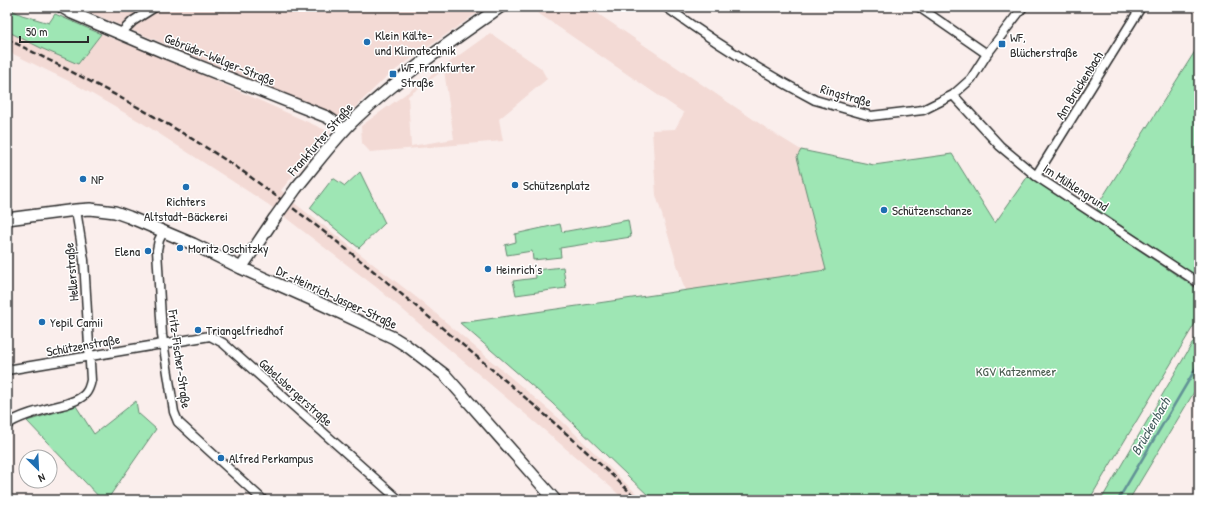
<svg xmlns="http://www.w3.org/2000/svg" width="1206" height="507" viewBox="0 0 1206 507" font-family="'Patrick Hand',sans-serif">
<rect width="100%" height="100%" fill="#faeeec"/>
<filter id="ink" filterUnits="userSpaceOnUse"><feTurbulence type="fractalNoise" baseFrequency=".025" numOctaves="2"/><feDisplacementMap in="SourceGraphic" scale="8" xChannelSelector="R" yChannelSelector="G"/><feConvolveMatrix kernelMatrix="1 2 1 2 8 2 1 2 1" color-interpolation-filters="sRGB"/></filter>
<g filter="url(#ink)">
<path fill="#f3dad5" fill-rule="evenodd" d="M77,7h147l3,5 9,-5h250l-81,56 -21,16 -42,41 -8,-2 -76,-35z
M529,7h59l184,125 29,18 73,15 78,-11 28,93 -295,44 -29,-96 -4,-65 23,-1 9,-16z
M7,31l36,18 35,15 23,-30 66,25 163,73 -49,58 12,12 128,99 141,120 81,79h-19l-11,-11 -56,-48 -181,-154 -107,-82 -125,-81 -71,-41 -66,-32z
M490,33l51,35 6,11 -48,40 4,22 -133,11 -8,-9 -1,-17zM444,70l10,69 -43,7 -3,-50z"/>
<path fill="#9ee6b4" stroke="#648870" d="M7,8l15,7 27,8 6,-9 46,20 -23,30 -35,-15 -36,-18z
M1199,45v233l-101,-68 -1,-4z
M801,150l73,15 78,-11 43,69 33,-47 171,114v27l-110,183h-436l-101,-97 -92,-80 366,-53 -29,-113z
M360,172l25,51 -26,25 -49,-40 23,-30 12,8z
M628,220l3,17 -71,11 1,9 -28,3 -1,-9 -25,4 -2,-10 11,-3 -1,-8 45,-10 2,8z
M563,267l3,21 -50,7 -3,-14 23,-3 -1,-8z
M1199,332v52l-70,116h-28z
M136,401l2,12 18,16 -49,71h-5l-75,-79 49,-15 18,28z"/>
<g fill="none" stroke-linecap="round" stroke-linejoin="round">
<path stroke="#629396" stroke-width="2.5" d="M1118,500l81,-137"/>
<g stroke="#2b2b2b" stroke-width="11">
<path id="street" d="M666,7c47,34 97,66 149,93l56,16 52,-6 30,-15 18,-16 16,-25 36,-47
M919,7l68,47
M121,33l12,-12 22,-14
M953,95l47,51 36,30 163,107
M1036,176l105,-169
M163,232l-4,8 -2,10 5,85 12,77 4,10 85,78
M7,370l203,-34 13,7 176,157
M7,425c11,-10 43,-17 59,-21 7,-3 14,-4 19,-10 4,-4 5,-9 6,-14l-7,-120 -8,-50"/>
</g>
<g stroke="#2b2b2b" stroke-width="14">
<path id="secondary" d="M62,7l10,6 94,40 161,64 9,6 7,8
M297,187c19,-23 37,-48 59,-69 44,-42 94,-76 144,-111
M7,219l69,-9 14,-1 25,3 14,5 64,27 48,24 72,32 81,38 13,8 38,29 110,125
M241,268l33,-49"/>
</g>
<use href="#street" stroke="#fff" stroke-width="8"/>
<use href="#secondary" stroke="#fff" stroke-width="11"/>
<path stroke="#2b2b2b" stroke-width="2.5" stroke-dasharray="6 3" stroke-linecap="butt" d="M7,39c74,37 148,75 217,120 16,10 31,21 45,32 54,38 105,80 155,122 73,60 146,121 214,187"/>
<g stroke="#2b2b2b" stroke-width="14" stroke-linecap="butt">
<path id="secondary-bridge" d="M274,219l23,-32"/>
</g>
<use href="#secondary-bridge" stroke="#fff" stroke-width="11"/>
</g>
</g>
<g fill="#1f6fb2" stroke="#fff" stroke-width="1.5">
<circle cx="367" cy="42" r="4"/>
<rect x="998" y="40" width="8" height="8" rx="2"/>
<rect x="389" y="70" width="8" height="8" rx="2"/>
<circle cx="83" cy="179" r="4"/>
<circle cx="515" cy="185" r="4"/>
<circle cx="186" cy="187" r="4"/>
<circle cx="884" cy="210" r="4"/>
<circle cx="180" cy="248" r="4"/>
<circle cx="148" cy="251" r="4"/>
<circle cx="488" cy="269" r="4"/>
<circle cx="42" cy="322" r="4"/>
<circle cx="198" cy="330" r="4"/>
<circle cx="221" cy="458" r="4"/>
</g>
<g text-anchor="middle" dominant-baseline="central" stroke-width="3" stroke-linejoin="round" paint-order="stroke">
<g font-size="13" fill="#2b2b2b" stroke="#fff" text-anchor="start">
<text x="375" y="35">Klein Kälte-<tspan x="375" dy="15">und Klimatechnik</tspan></text>
<text x="1010" y="37">WF,<tspan x="1010" dy="15">Blücherstraße</tspan></text>
<text x="401" y="67">WF, Frankfurter<tspan x="401" dy="15">Straße</tspan></text>
<text x="91" y="179">NP</text>
<text x="523" y="185">Schützenplatz</text>
<text x="186" y="201" text-anchor="middle">Richters<tspan x="186" dy="15">Altstadt-Bäckerei</tspan></text>
<text x="892" y="210">Schützenschanze</text>
<text x="188" y="248">Moritz Oschitzky</text>
<text x="140" y="251" text-anchor="end">Elena</text>
<text x="496" y="269">Heinrich’s</text>
<text x="50" y="322">Yeþil Camii</text>
<text x="206" y="330">Triangelfriedhof</text>
<text x="229" y="458">Alfred Perkampus</text>
</g>
<g font-size="13" fill="#2b2b2b" stroke="#fff">
<text transform="translate(220 59) rotate(22)">Gebrüder-Welger-Straße</text>
<text transform="translate(1079 85) rotate(-58)">Am Brückenbach</text>
<text transform="translate(846 95) rotate(16)">Ringstraße</text>
<text transform="translate(320 139) rotate(-49)">Frankfurter Straße</text>
<text transform="translate(1076 187) rotate(33)">Im Mühlengrund</text>
<text transform="translate(71 272) rotate(-95)">Hellerstraße</text>
<text transform="translate(337 297) rotate(25)">Dr.-Heinrich-Jasper-Straße</text>
<text transform="translate(83 345) rotate(-10)">Schützenstraße</text>
<text transform="translate(180 359) rotate(82)">Fritz-Fischer-Straße</text>
<text transform="translate(296 392) rotate(42)">Gabelsbergerstraße</text>
</g>
<g font-size="13" fill="#485a4d" stroke="#fff">
<text x="1016" y="371">KGV Katzenmeer</text>
</g>
<g font-size="14" font-style="italic" fill="#475f60" stroke="#fff">
<text transform="translate(1150 426) rotate(-60)">Brückenbach</text>
</g>
</g>
<rect width="1206" height="507" fill="none" stroke="#fff" stroke-width="24"/>
<rect x="12" y="12" width="1182" height="483" fill="none" stroke="#2b2b2b" stroke-width="1.5" filter="url(#ink)"/>
<g transform="translate(38 469) rotate(156)"><circle r="19" fill="#ffffff" stroke="#aaaaaa"/>
<path d="M0-3L7 15L0 10L-7 15Z" fill="#1f6fb2"/>
<text y="-6" font-size="11" font-weight="bold" text-anchor="middle" fill="#2b2b2b">N</text>
</g>
<path d="M20 36v6h68v-6" fill="none" stroke="#2b2b2b" stroke-width="2"/>
<text x="26" y="36" font-size="12" fill="#2b2b2b" stroke="#ffffff" stroke-width="3" paint-order="stroke">50 m</text>
</svg>
